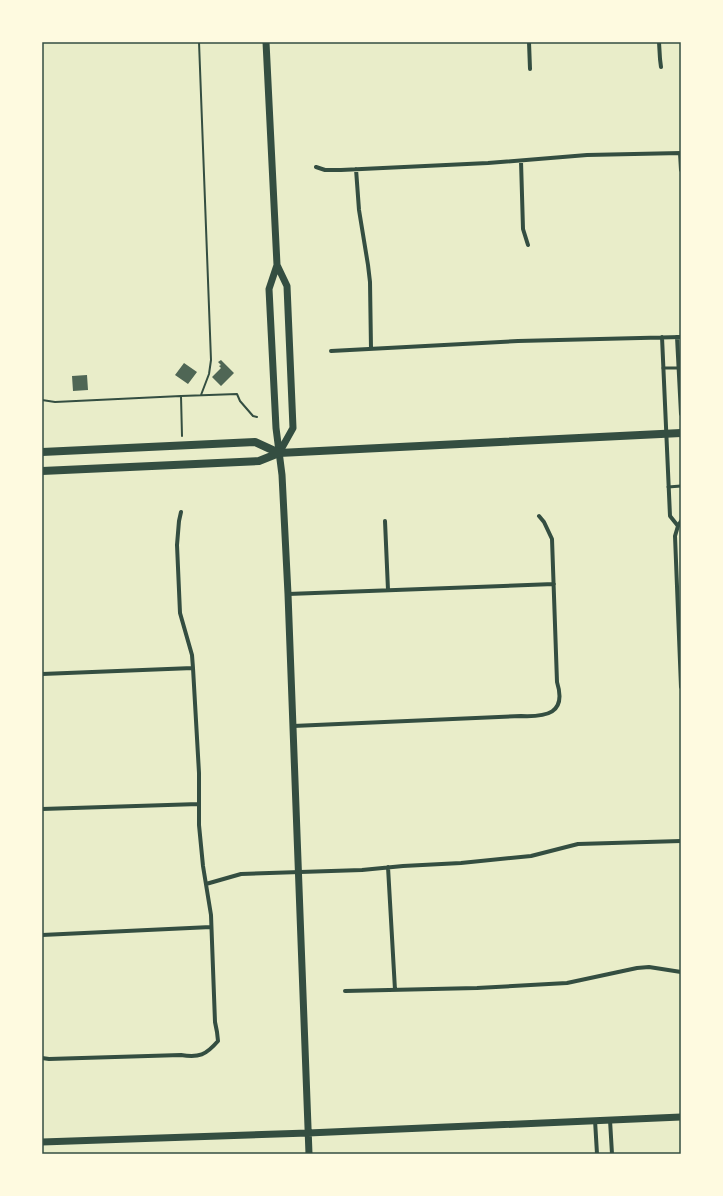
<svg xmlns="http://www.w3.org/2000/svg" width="723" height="1196" viewBox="0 0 723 1196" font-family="'Public Sans',sans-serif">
<rect width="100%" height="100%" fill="#e9edc9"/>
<path fill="#4f6655" d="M221,360l13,13 -13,13 -9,-9 9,-9 -2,-2 2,-1 -3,-3z
M184,363l13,9 -9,12 -13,-9z
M87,375l1,15 -15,1 -1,-15z"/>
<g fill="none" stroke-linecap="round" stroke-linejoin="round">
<path stroke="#344e41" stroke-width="2" d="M199,42l12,318 -2,14 -8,21
M42,400l13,2 126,-6
M182,436l-1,-40 56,-2 3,7 13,15 4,1"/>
<path stroke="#344e41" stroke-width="3" d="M663,368h15
M668,487l13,-1"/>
<path stroke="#344e41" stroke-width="4" d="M529,42l1,27
M659,42l1,17 1,8
M680,153l1,17
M521,161l2,68 5,16
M316,167l9,3h16l147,-7 99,-8 94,-2
M356,169l3,41 9,55 2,17 1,67
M662,337l8,179 8,10
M677,337l4,77
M331,351l187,-10 163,-4
M385,521l3,69
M681,521l-3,5 -3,10 6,151
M288,594l266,-10
M42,674l151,-6
M293,726l228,-10c25,1 46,-2 36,-34l-5,-143 -8,-17 -5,-6
M42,809l157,-5
M388,867l7,123
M206,884l35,-10 121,-4 41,-4 58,-3 70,-7 47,-12 103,-3
M42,935l169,-8
M345,991l132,-3 90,-5 70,-15 12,-1 32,5
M42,1058l7,1 132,-4c18,3 25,0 37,-14l-1,-9 -2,-10 -4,-107 -8,-49 -4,-41v-52l-6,-105 -1,-13 -12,-42 -3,-68 2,-24 2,-9
M595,1120l2,34
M610,1120l2,34"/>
<path stroke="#344e41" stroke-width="7" d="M266,42l11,223 10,21 6,142 -14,25
M277,265l-8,24 7,139 6,47 6,119 21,560
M42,1142l266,-9 373,-16"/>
<path stroke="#344e41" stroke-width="8" d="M42,452l213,-10 24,11
M42,471l217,-10 20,-8 402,-20"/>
</g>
<rect width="723" height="1196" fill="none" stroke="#fefae0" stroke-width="86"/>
<rect x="43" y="43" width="637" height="1110" fill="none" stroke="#344e41" stroke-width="1.5"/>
</svg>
